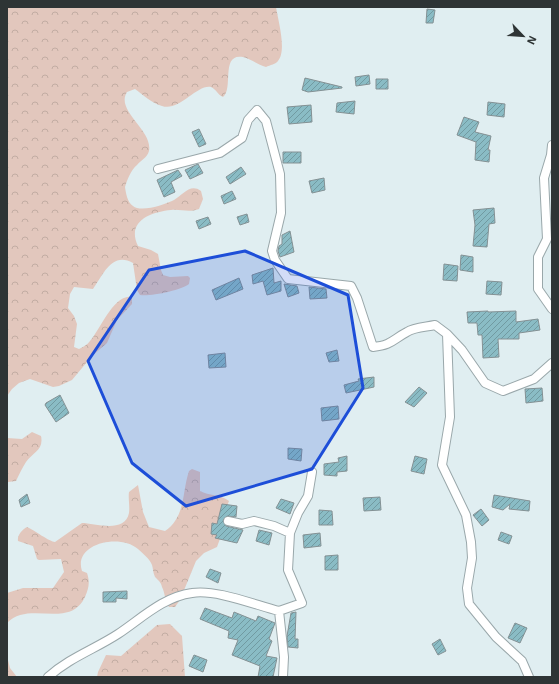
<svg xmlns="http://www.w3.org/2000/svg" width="559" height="684" viewBox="0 0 559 684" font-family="'Exo 2',sans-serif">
<defs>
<pattern id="forest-crowns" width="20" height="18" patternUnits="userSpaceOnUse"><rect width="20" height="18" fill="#e2c7bd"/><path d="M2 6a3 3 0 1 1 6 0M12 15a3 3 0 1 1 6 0" fill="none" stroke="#c2aca3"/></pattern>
<pattern id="building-hatch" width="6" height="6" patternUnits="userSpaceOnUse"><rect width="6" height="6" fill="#8abcc5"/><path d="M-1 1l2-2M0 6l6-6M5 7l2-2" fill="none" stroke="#719aa1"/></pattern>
</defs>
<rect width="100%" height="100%" fill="#e0eef1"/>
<path fill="url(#forest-crowns)" d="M7,7h269c2,13 11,44 2,54 -2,3 -8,4 -12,6 -8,-2 -15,-8 -23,-10 -23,-4 -9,31 -20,40 -5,-2 -7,-8 -12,-10 -14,-3 -32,25 -49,19 -10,-3 -19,-11 -27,-17l-8,3c-12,19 26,38 22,59 -2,7 -8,9 -12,14 -6,5 -10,15 -12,22 1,6 2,15 8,19 8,7 33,-2 41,-6 9,-5 16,-17 27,-9l2,8 -4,10c-10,4 -18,0 -28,1 -20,2 -45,11 -33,36l13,4 7,4 3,16 2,5 7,2 18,-1 2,2 -1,6c-7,6 -40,13 -49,11l-3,-5 -4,-27c-21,-12 -30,12 -40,26l-19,-2 -4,7 -2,14 6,8 3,8 -3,23 5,2c4,-2 8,-4 11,-8 10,-11 24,-48 42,-44v7l-15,16 -10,23 -15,13 -20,24 -13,6 -6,1 -23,-8 -11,4 -7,6 -5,7z
M32,432l9,4c3,14 -8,16 -15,26 -4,6 -7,13 -10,19l-8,1 -1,-44 15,1z
M192,469l8,3v19c9,5 20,3 29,10l-7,18 -1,17 -4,11 -13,6 -8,8 -16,39 -5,7h-6c-4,-6 -4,-14 -7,-20 -1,-5 -4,-7 -7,-10 -2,-4 -2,-9 -3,-12 -2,-6 -10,-12 -14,-16 -19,-16 -65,-5 -56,22l5,2c3,9 2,15 -2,24 -16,33 -56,3 -78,26v-30l16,-5h30l11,-16 -3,-13 -22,1 -2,-1 -4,-13 -15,-5c-1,-6 4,-11 9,-14 7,3 23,15 28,15l27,-19c12,0 43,11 47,-10 1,-7 -1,-15 0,-21l9,-7 5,27 6,15 16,4c21,-14 17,-40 24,-60z
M170,624l12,12 3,41h-88l1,-5 8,-17 15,1 36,-31z
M7,656l3,12 7,9h-10z"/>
<path fill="url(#building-hatch)" stroke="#849194" d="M427,9l8,1 -2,13h-7z
M369,75l1,9 -14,2 -1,-9z
M305,78l37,9v1l-34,4 -6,-2z
M376,79h12v10h-12z
M355,101l-1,13 -18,-2 1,-9z
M488,102l17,2 -1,13 -17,-2z
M311,105l1,17 -23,2 -2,-17z
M464,117l15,5 -4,10 16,4 -3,14h2l-1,12 -14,-2 1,-18 -19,-7z
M199,129l7,15 -7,3 -7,-15z
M283,152h18v11h-18z
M198,164l5,9 -13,6 -5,-9z
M241,167l5,7 -16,10 -4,-7z
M178,170l4,6 -11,6 4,10 -11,5 -7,-17z
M324,178l1,12 -13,3 -3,-12z
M232,191l4,8 -12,5 -3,-8z
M494,208l1,15 -6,1 -2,23 -14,-1 2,-21 -2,-15z
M247,214l2,8 -9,3 -3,-8z
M208,217l3,7 -12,5 -3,-8z
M290,231l4,21 -14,5 -2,-6 1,-5 3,-2v-9z
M461,255l12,2v15l-13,-2z
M444,264l14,2 -1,15 -14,-1z
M273,268l1,15 7,-2v10l-14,4 -4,-14 -10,3 -1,-9z
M239,278l4,11 -27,11 -4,-10z
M487,281l15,1 -1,13 -15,-1z
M284,284l13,2 2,7 -11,4z
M309,287l17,2 1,9 -17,1z
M488,311v1l28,-1v11l22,-3 2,11 -21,3v6h-21l1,18 -16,1 -1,-23h-4l-1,-12h-9l-1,-11z
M337,350l2,11 -10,1 -3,-9z
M225,353l1,14 -17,1 -1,-13z
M374,377v10l-28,6 -2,-8 15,-4 -1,-2z
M419,387l8,6 -13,14 -9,-5z
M542,388l1,13 -17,2 -1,-14z
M60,395l9,18 -13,9 -11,-17 1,-2z
M338,406l1,13 -17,2 -1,-13z
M288,448l14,1 -1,12 -13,-2z
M347,456v15l-10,1v4l-13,-1v-11l15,-2 -1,-4z
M415,456l12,3 -3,15 -13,-3z
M27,494l3,9 -9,4 -2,-7z
M494,495l36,6 -1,10 -20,-2 1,-5 -7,6 -11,-3z
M380,497l1,13 -17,1 -1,-13z
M281,499l13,4 -4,11 -14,-6z
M222,504l15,2 -1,11 -9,-1 -4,4 3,6 17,4 -6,13 -22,-5 2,-3 -6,-1 1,-11 5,1z
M481,509l8,11 -7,6 -9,-11z
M319,510l13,1 1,14h-14z
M259,530l13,3 -3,12 -13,-4z
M501,532l11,4 -3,8 -11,-4z
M320,533l1,13 -17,2 -1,-13z
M338,555v15h-13v-14z
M210,569l11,4 -3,10 -12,-6z
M127,591v8l-11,-1v4h-13v-10z
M205,608l27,10 2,-6 22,9 2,-5 17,7 -6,16 3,2 -6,15 11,2 -4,19h-15l2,-11 -28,-11 6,-15 -10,-2 1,-7 -29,-12z
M296,612l-1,27h3v9l-10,-1 -1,-11 4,-23z
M515,623l12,5 -7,15 -12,-5z
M440,639l6,12 -8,4 -6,-11z
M194,655l13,5 -4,12 -14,-6z"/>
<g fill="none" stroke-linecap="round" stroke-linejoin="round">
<g stroke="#99a7aa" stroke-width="10">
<path id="street" d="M552,145l-1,10 -7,23 3,61 -9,18v32l14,20
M158,169l62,-16 22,-15 6,-18 9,-10 9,11 14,53 1,39 -9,38 3,9 13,19 63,7 6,12 16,49c19,-2 19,-7 34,-15 7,-5 19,-5 28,-7l12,9
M228,521l14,3 12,-3 20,5 16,7
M279,611l23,-8 -14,-33 2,-37 8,-20 10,-17 4,-24
M48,677c21,-19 47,-28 70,-43 24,-16 45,-37 74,-41 24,-4 63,12 87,18l5,46 -1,20
M529,677l-7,-16 -26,-24 -27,-33 -2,-16 5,-30 -1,-16 -5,-27 -24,-50 8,-48 -3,-83 15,16 23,33 18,8 31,-12 18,-16"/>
</g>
<use href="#street" stroke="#fff" stroke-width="8"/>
</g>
<path fill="#1d4ed8" fill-opacity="0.2" stroke="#1d4ed8" stroke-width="3" stroke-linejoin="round" d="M245,251l103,44 15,93 -51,81 -126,37 -54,-43 -44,-102 61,-91z"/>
<rect width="559" height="684" fill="none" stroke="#2e3435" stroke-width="16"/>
<g transform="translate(523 36) rotate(115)" stroke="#e0eef1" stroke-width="3" paint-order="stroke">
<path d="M0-3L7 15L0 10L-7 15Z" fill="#2e3435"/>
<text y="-6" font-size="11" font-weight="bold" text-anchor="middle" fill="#2e3435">N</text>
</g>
</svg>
